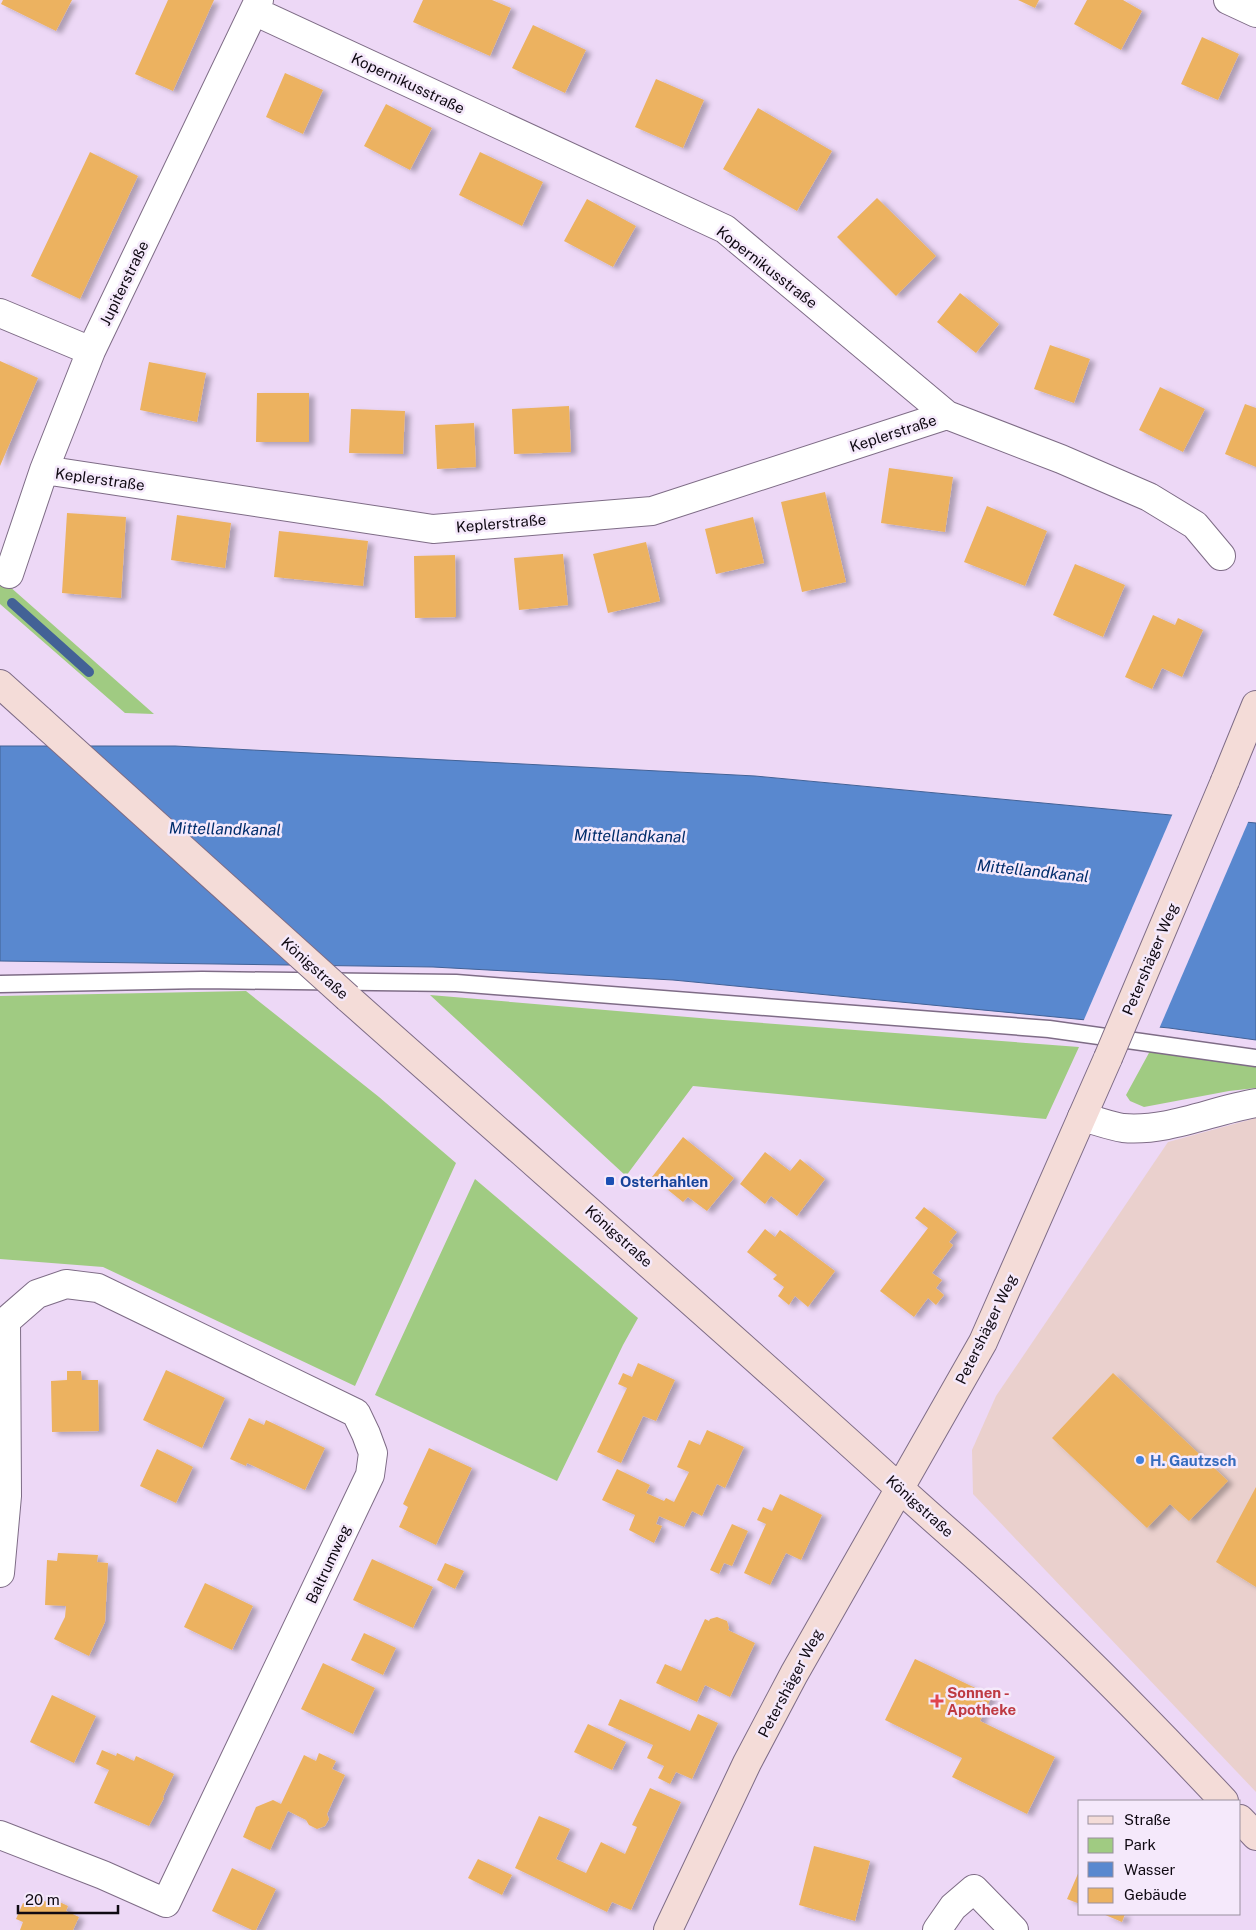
<svg xmlns="http://www.w3.org/2000/svg" width="1256" height="1930" viewBox="0 0 1256 1930" font-family="'Public Sans',sans-serif">
<defs>
<filter id="shadow"><feDropShadow dx="5.5" dy="3" stdDeviation="2.5" flood-color="#0004"/></filter>
</defs>
<rect width="100%" height="100%" fill="#edd8f6"/>
<path fill="#ead0cd" d="M1256,1118v674l-283,-298 -1,-44 24,-54 172,-254z"/>
<path fill="#a0cb82" d="M0,578l154,136 -29,-1 -125,-109z
M246,991l133,106 77,66 -101,223 -252,-119 -103,-8v-263z
M430,995l293,25 356,27 -33,72 -353,-33 -67,90z
M1150,1051l106,15v22l-27,3 -85,16 -14,-6 -4,-6z
M475,1179l163,139 -15,27 -66,136 -182,-86z"/>
<path fill="#5988cf" stroke="#436296" d="M0,746h175l580,30 501,47v217l-87,-12 -496,-48 -240,-13 -433,-6z"/>
<path fill="#edd8f6" d="M1173,813l76,7 -90,209 -76,-7z"/>
<g fill="none" stroke-linecap="round" stroke-linejoin="round">
<path stroke="#436296" stroke-width="10" d="M12,603l77,69"/>
</g>
<path fill="#ecb261" filter="url(#shadow)" d="M3,0h69l-16,31 -55,-27z
M168,0h46l-41,91 -38,-17z
M423,0h69l19,8 -21,48 -77,-34z
M1018,0h21l-4,8z
M1087,0h36l19,11 -21,39 -47,-26z
M533,25l53,25 -21,43 -53,-25z
M1202,37l37,17 -21,46 -37,-16z
M285,73l38,17 -20,44 -37,-17z
M656,79l48,21 -21,48 -48,-21z
M386,104l46,24 -22,42 -46,-24z
M758,108l74,43 -35,60 -74,-42z
M90,152l48,24 -58,123 -49,-23z
M480,152l63,30 -21,44 -63,-31z
M877,198l59,58 -40,40 -59,-59z
M587,199l49,27 -23,41 -49,-26z
M960,293l39,31 -23,29 -39,-31z
M1050,345l40,14 -16,44 -40,-14z
M0,361l38,17 -38,88z
M149,362l57,11 -9,49 -57,-12z
M1160,387l45,22 -22,43 -44,-22z
M257,393h52v49h-53z
M1245,404l11,4v59l-31,-13z
M569,406l2,46 -57,2 -2,-45z
M351,409l54,2 -2,43 -54,-1z
M474,423l2,44 -39,2 -2,-44z
M889,468l64,9 -8,55 -64,-9z
M825,492l21,90 -44,10 -21,-90z
M987,506l60,25 -22,55 -61,-24z
M67,513l59,4 -5,81 -59,-5z
M177,515l54,8 -6,45 -54,-8z
M753,517l11,46 -48,11 -11,-45z
M279,531l89,10 -5,45 -89,-9z
M646,542l14,59 -52,12 -15,-59z
M563,554l5,51 -49,5 -5,-52z
M455,555l1,62 -41,1 -1,-62z
M1075,564l50,21 -22,52 -50,-22z
M1153,615l22,10 3,-7 25,12 -21,47 -20,-9 -10,21 -27,-12z
M683,1137l51,41 -27,33 -19,-14 -5,5 -31,-25z
M765,1152l25,19 10,-12 25,20 -28,37 -26,-20 -6,8 -25,-20z
M924,1207l33,25 -8,10 4,3 -21,28 10,7 -6,8 8,7 -8,10 -8,-7 -14,19 -34,-26 48,-63 -13,-10z
M765,1229l10,8 5,-7 55,41 -27,36 -13,-11 -6,9 -11,-9 6,-9 -11,-8 4,-4 -30,-23z
M638,1363l37,17 -19,41 -13,-5 -22,47 -24,-11 30,-64 -9,-4 5,-11 9,4z
M166,1370l59,28 -23,50 -59,-28z
M67,1371h14l1,9h16l1,51 -47,1 -1,-51 16,-1z
M1113,1373l115,108 -39,40 -19,-17 -23,24 -95,-90z
M249,1418l15,7 2,-5 59,28 -20,42 -58,-27 -1,3 -16,-7z
M707,1430l37,17 -19,41 -8,-4 -15,32 -10,-5 -8,16 -25,-11 -3,8 6,2 -8,17 -25,-13 6,-15 -33,-15 15,-31 33,16 -4,8 18,8 2,-3 8,4 15,-30 -12,-5 12,-27 11,5z
M429,1448l43,20 -36,77 -37,-18 9,-20 -5,-3z
M157,1449l36,18 -17,36 -36,-17z
M1256,1487v100l-40,-25z
M780,1494l42,21 -21,45 -15,-7 -16,32 -26,-12 22,-49 -9,-4 6,-13 9,4z
M732,1524l16,7 -16,35 -8,-3 -5,11 -9,-4z
M58,1553l40,2 -1,7 11,1 -3,59 -16,34 -35,-17 11,-22 1,-11 -21,-1 2,-45 10,1z
M372,1559l61,28 -20,41 -60,-28z
M445,1563l19,8 -9,18 -18,-9z
M205,1583l48,23 -21,44 -48,-23z
M717,1617l10,4 2,7 -1,2 27,13 -25,54 -25,-12 -8,17 -41,-19 9,-19 16,7 24,-52 4,2 1,-2z
M364,1633l32,15 -13,27 -32,-15z
M915,1659l77,37 -12,25 75,36 -28,57 -75,-37 10,-19 -77,-38z
M323,1663l52,25 -22,46 -52,-25z
M52,1695l44,21 -22,47 -44,-21z
M620,1699l70,32 8,-17 20,9 -26,56 -16,-7 -6,12 -12,-6 6,-12 -17,-8 6,-13 -45,-20z
M588,1724l38,18 -14,28 -38,-18z
M102,1750l14,6 1,-3 17,8 2,-5 38,18 -11,23 1,1 -15,28 -55,-23 15,-33 -13,-6z
M319,1753l17,8 -4,8 13,6 -18,39 2,5 -4,7 -8,3 -8,-4 -3,-5 -18,-9 -18,39 -27,-13 13,-30 17,-7 8,4 23,-49 12,6z
M650,1788l31,14 -50,108 -19,-8 -5,10 -92,-44 24,-52 31,13 -14,30 30,14 15,-31 24,12 12,-27 -5,-2z
M814,1846l56,15 -15,60 -56,-16z
M478,1859l34,16 -10,20 -34,-17z
M232,1868l44,21 -20,41h-4l-40,-19z
M1080,1869v35l-13,-5z
M35,1897l14,6 2,-5 17,8 -2,5 13,6 -6,13h-53l3,-8 -7,-3 7,-16 8,3z
M1103,1914h22l-3,8z"/>
<g fill="none" stroke-linecap="round" stroke-linejoin="round">
<g stroke="#7e6c86" stroke-width="19">
<path id="lane" d="M0,984l202,-4 254,3 593,46 207,29"/>
</g>
<g stroke="#7e6c86" stroke-width="30">
<path id="street" d="M1228,0l28,13
M254,11l471,218 222,186 114,44 88,38 46,28 26,31
M0,313l91,38
M44,470l389,59 219,-18 295,-96
M9,574l35,-104 47,-119 168,-351
M1082,1117c13,3 28,9 41,11 45,4 90,-18 133,-25
M0,1573l7,-77 -1,-175
M0,1835l103,40 63,28 204,-428 3,-22 -7,-19 -10,-21 -258,-125 -32,-4 -29,10 -31,27
M937,1930l16,-23 21,-18 40,41"/>
</g>
<g stroke="#7e6c86" stroke-width="30">
<path id="secondary" d="M0,684l40,36
M1225,781l31,-76
M348,998c183,163 368,323 549,488 47,43 96,84 142,128 64,60 125,123 185,187
M1240,1819l16,17
M668,1930l79,-167 47,-89 189,-332 125,-284"/>
</g>
<use href="#lane" stroke="#fff" stroke-width="16"/>
<use href="#street" stroke="#fff" stroke-width="28"/>
<use href="#secondary" stroke="#f4dcd8" stroke-width="28"/>
<g stroke="#7e6c86" stroke-width="30" stroke-linecap="butt">
<path id="secondary-bridge" d="M40,720l308,278
M1108,1058l117,-277"/>
</g>
<use href="#secondary-bridge" stroke="#f4dcd8" stroke-width="28"/>
</g>
<rect fill="#1a4fb4" stroke="#f5e9fb" stroke-width="2" x="605" y="1176" width="10" height="10" rx="2.5"/>
<circle fill="#3f7fe0" stroke="#f5e9fb" stroke-width="2" cx="1140" cy="1460" r="5"/>
<path fill="#e0444e" stroke="#f5e9fb" stroke-width="2" d="M934.5 1693.5h5v5h5v5h-5v5h-5v-5h-5v-5h5z"/>
<g text-anchor="middle" dominant-baseline="central" stroke-width="5" stroke-linejoin="round" paint-order="stroke">
<g font-size="15" fill="#0f0912" stroke="#f5e9fb">
<text transform="translate(408 83) rotate(25)">Kopernikusstraße</text>
<text transform="translate(767 267) rotate(38)">Kopernikusstraße</text>
<text transform="translate(124 283) rotate(-64)">Jupiterstraße</text>
<text transform="translate(893 433) rotate(-18)">Keplerstraße</text>
<text transform="translate(100 479) rotate(8)">Keplerstraße</text>
<text transform="translate(501 523) rotate(-5)">Keplerstraße</text>
<text transform="translate(1150 959) rotate(-67)">Petershäger Weg</text>
<text transform="translate(315 968) rotate(42)">Königstraße</text>
<text transform="translate(619 1236) rotate(42)">Königstraße</text>
<text transform="translate(986 1329) rotate(-64)">Petershäger Weg</text>
<text transform="translate(920 1506) rotate(42)">Königstraße</text>
<text transform="translate(328 1564) rotate(-65)">Baltrumweg</text>
<text transform="translate(790 1683) rotate(-62)">Petershäger Weg</text>
</g>
<g font-size="15" font-weight="bold" fill="#164399" stroke="#f5e9fb" text-anchor="start">
<text x="620" y="1181">Osterhahlen</text>
</g>
<g font-size="15" font-weight="bold" fill="#366cbe" stroke="#f5e9fb" text-anchor="start">
<text x="1150" y="1460">H. Gautzsch</text>
</g>
<g font-size="15" font-weight="bold" fill="#be3a42" stroke="#f5e9fb" text-anchor="start">
<text x="947" y="1692">Sonnen -<tspan x="947" dy="17">Apotheke</tspan></text>
</g>
<g font-size="16" font-style="italic" fill="#002d6c" stroke="#f5e9fb">
<text transform="translate(225 829) rotate(1)">Mittellandkanal</text>
<text transform="translate(630 836) rotate(1)">Mittellandkanal</text>
<text transform="translate(1033 871) rotate(6)">Mittellandkanal</text>
</g>
</g>
<rect x="1078" y="1800" width="162" height="115" fill="#f5e9fb" stroke="#998f9e"/>
<rect x="1088" y="1816" width="25" height="8" fill="#f4dcd8" stroke="#998f9e"/>
<text x="1124" y="1825" font-size="15" fill="#0f0912">Straße</text>
<rect x="1088" y="1838" width="25" height="15" fill="#a0cb82" stroke="#998f9e"/>
<text x="1124" y="1850" font-size="15" fill="#0f0912">Park</text>
<rect x="1088" y="1862" width="25" height="15" fill="#5988cf" stroke="#998f9e"/>
<text x="1124" y="1875" font-size="15" fill="#0f0912">Wasser</text>
<rect x="1088" y="1888" width="25" height="15" fill="#ecb261" stroke="#998f9e"/>
<text x="1124" y="1900" font-size="15" fill="#0f0912">Gebäude</text>
<path d="M18 1905v8h100v-8" fill="none" stroke="#0f0912" stroke-width="2.5"/>
<text x="25" y="1905" font-size="15" fill="#0f0912" stroke="#f5e9fb" stroke-width="4" paint-order="stroke">20 m</text>
</svg>
